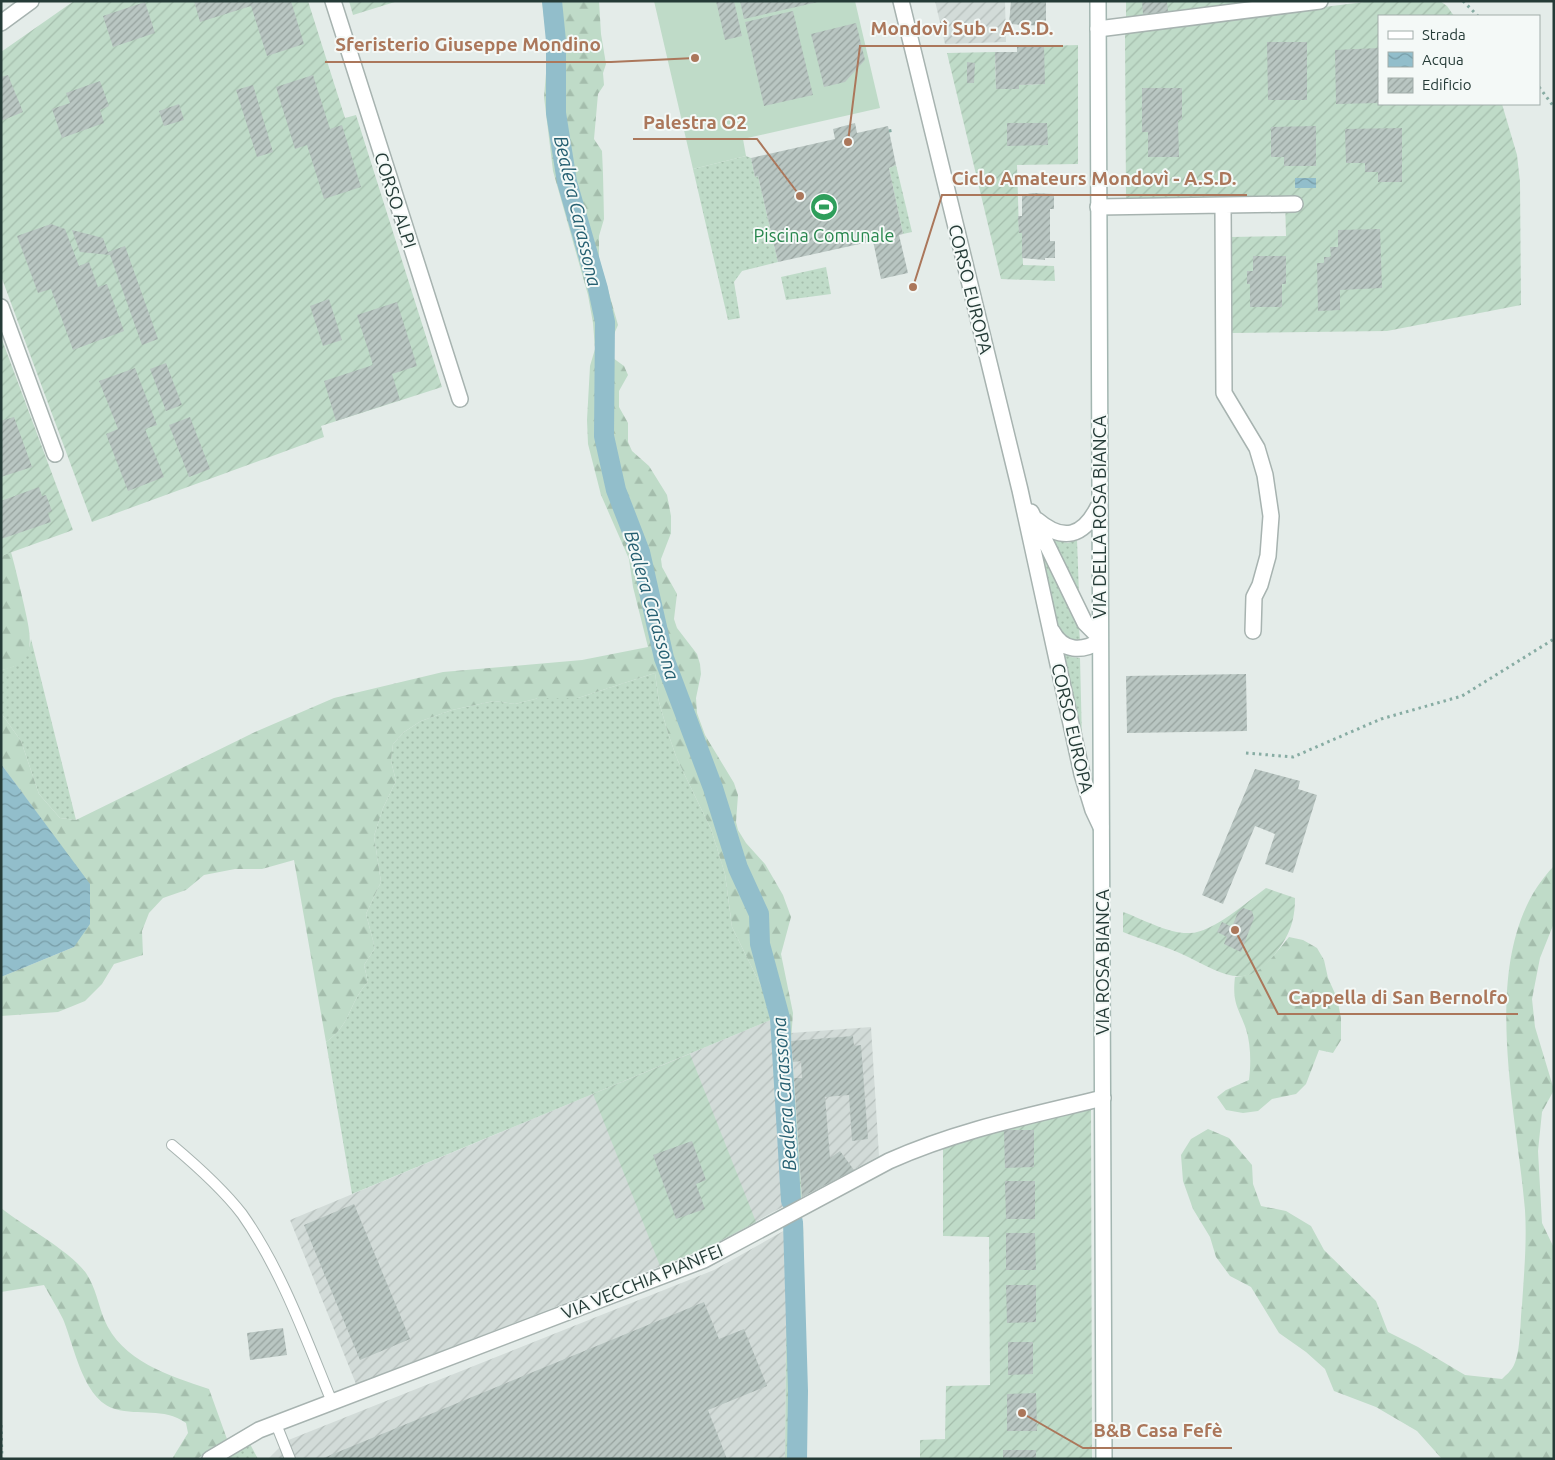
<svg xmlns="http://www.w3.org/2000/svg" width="1555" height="1460" viewBox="0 0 1555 1460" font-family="Ubuntu,sans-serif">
<defs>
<pattern id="industrial-furrows" width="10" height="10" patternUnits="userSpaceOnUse" patternTransform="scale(1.25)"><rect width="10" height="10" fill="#d2dbd8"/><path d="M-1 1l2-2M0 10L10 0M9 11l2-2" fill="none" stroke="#b4bdba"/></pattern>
<pattern id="grass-dots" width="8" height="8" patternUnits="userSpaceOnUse" patternTransform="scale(1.25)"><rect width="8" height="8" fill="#bfdbc8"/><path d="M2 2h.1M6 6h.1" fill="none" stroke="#a4bdac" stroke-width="1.8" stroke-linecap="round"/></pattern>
<pattern id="forest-firs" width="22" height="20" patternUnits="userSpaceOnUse" patternTransform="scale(1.25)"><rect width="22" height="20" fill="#bfdbc8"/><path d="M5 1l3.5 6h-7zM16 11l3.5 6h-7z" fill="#a4bdac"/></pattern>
<pattern id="garden-furrows" width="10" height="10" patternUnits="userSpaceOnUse" patternTransform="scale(1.25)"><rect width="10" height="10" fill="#bfdbc8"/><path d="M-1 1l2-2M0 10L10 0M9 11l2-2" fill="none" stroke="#a4bdac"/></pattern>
<pattern id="water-waves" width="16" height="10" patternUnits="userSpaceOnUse" patternTransform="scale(1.25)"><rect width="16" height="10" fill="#92becb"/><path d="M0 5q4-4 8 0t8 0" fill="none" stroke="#779ca6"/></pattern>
<pattern id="building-hatch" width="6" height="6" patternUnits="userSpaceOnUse" patternTransform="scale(1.25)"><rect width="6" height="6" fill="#b9c6c2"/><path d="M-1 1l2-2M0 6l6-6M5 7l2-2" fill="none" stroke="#96a29e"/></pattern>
</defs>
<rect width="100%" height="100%" fill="#e4ece9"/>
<path fill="url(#industrial-furrows)" d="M935,1h70l1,41 -61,2z
M773,1019l13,186 -81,44 -349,135 -66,-164z
M871,1027l8,129 -77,41 -11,-164z
M787,1229l-2,230h-517l18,-18 428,-171z"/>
<path fill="url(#grass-dots)" d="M746,156l5,2 4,19 3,-1 20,86 -36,9 -8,11 6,36 -12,2 -35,-151z
M896,165l16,67 -9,2 -14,-66z
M826,267l5,27 -45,6 -5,-23z
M1035,533l44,95 1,12h-10l-13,-10z
M1054,540l14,3 9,-3 2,54z
M31,639l45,181 -16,-2 -21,-24 -18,-53 -20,-28v-43c19,-3 27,-13 30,-31z
M1063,652l8,5 9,1 2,82z
M655,673l4,29 9,31 9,26 34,70 14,45 7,53 30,61 11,31 -421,175 -26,-152c26,-18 22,-39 42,-60l-4,-17 11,-17 -9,-34 15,-32 -7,-46 9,-28 13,-27 -5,-20 2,-17 11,-12 17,-11 31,-11 42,-9 21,3 24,-6h39z
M250,1444l8,15h-37z"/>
<path fill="url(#forest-firs)" d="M542,1h57l2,33 5,30 -3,9 1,12 -6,9 -4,45 8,12 1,23 1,45 -5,17v22l19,67 -7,16 2,17 11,8 4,9 -9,16v16l9,16v19l4,9 17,15 18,29 4,21v17l-10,26 1,8 15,27 -3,25 3,9 20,26 3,10 1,10 -5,24 1,15 8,22 29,48 4,12 -2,27 2,8 8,13 19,21 18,31 8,22 -10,37 12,59 -2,28 11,156 -16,8 -13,-186 -11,-31 -30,-61 -7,-53 -14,-45 -34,-70 -9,-26 -9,-31 -4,-29 -77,25h-39l-24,6 -21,-3 -42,9 -31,11 -17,11 -11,12 -2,17 5,20 -13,27 -9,28 7,46 -15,32 9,34 -11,17 4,17c-20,21 -16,42 -42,60l-32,-182 -32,9h-27l-31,6 -18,15 -23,8 -14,15 -7,18 1,24 -29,9 -12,20 -17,17 -27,11 -57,4v-39l73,-30 15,-63 -88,-120v-51l20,28 18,53 21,24 16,2 179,-88 79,-34 109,-26 139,-12 66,-13 -15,-60 -4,-28 -28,-64 -13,-51 -1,-24 3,-54 5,-17 -2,-26 -5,-28 -35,-124 -9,-74 4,-48z
M11,552c5,18 9,36 13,53 6,28 16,60 -23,65v-114z
M1554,866v57l-14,35 -8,41 3,28 19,63 -12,22 -4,39 4,72 12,25v211h-112l-25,-28 -41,-24 -42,-16 -9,-22 -19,-17 -27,-19 -28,-46 -21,-11 -14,-19 -6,-20 -17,-28 -10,-28 -2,-26 10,-16 17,-10 21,9 23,27 1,19 8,22 25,5 25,15 13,24 52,51 12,31 30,15 47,28 37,4c4,-4 10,-9 12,-14 7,-14 6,-45 8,-60 2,-31 5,-64 3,-95 -8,-101 -51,-262 29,-344z
M1289,937l14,3 14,8 7,12 4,18 9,20 4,20v22l-8,13 -14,-3 -13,34 -10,10 -24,5 -14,12 -15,2 -17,-3 -9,-13 9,-7 23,-10c2,-15 2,-35 -3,-51 -8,-22 -14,-26 -11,-52 27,-2 38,-21 54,-40z
M1,1208c24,19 68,42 85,65 10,15 12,31 18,46 17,42 66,57 105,70l18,50 -30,20h-25l16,-26 -2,-10c-23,-16 -46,-7 -71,-14 -32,-9 -41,-64 -52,-90 -6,-12 -13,-23 -19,-34l-43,7z
M803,1221l3,238h-21l2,-230z"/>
<path fill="url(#garden-furrows)" d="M74,1h234l37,117 11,-3 86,272 -121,39 3,11 -232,85 -91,-246v-224z
M349,1h49l-45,14z
M1126,1h142l-142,18z
M1372,1h68l7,5 7,10h-75v88h123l15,51 3,27 1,123 -134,26 -155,2 -1,-96 55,-1 -1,-38 -159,1 -1,-167z
M1078,45v119l-61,1 2,68h3l1,32 31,1 1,15 -54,-2 -54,-226 48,-1 1,37h22l1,-4 25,-1v-38z
M1,337l72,193 -72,26z
M1266,888l29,10c0,24 -6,38 -20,56 -30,39 -55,18 -91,1 -19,-9 -41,-15 -61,-23v-20c20,7 45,22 67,21 22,0 58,-32 76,-45z
M690,1054l66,168 -51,27 -45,17 -67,-172z
M1091,1109l1,350h-172v-19l25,-1 1,-53 44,-1 -1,-148 -46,-1v-90l24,-8z"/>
<path fill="#bfdbc8" d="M654,1h201l25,107 -137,31 3,17 -53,13z"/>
<path fill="url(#water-waves)" d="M1295,178h21v10h-21z
M1,764l89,120v40l-16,23 -73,30z"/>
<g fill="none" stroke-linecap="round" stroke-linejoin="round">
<path stroke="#92becb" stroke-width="20" d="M552,1l4,40v72l11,69 31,107 7,33 -1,114 12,54 24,62 24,106 49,130 25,80 21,46 1,30 20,74 11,183
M793,1222l5,169 -1,68"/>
</g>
<path fill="url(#building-hatch)" d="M194,1h97l13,43 -37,12 -16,-50 -51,16z
M716,1h18l8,35 -17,4z
M740,1h78v1l-74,17z
M1011,1h35v25l-37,-2z
M1142,1h25l1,11 -25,2z
M145,2l10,31 -42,14 -10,-31z
M793,11l20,84 -49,11 -19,-84z
M856,23l9,37 -20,22 -21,5 -13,-53z
M1267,42h40v58h-39z
M1017,46h27l1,38 -26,1v4h-23l-1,-37h22z
M1379,48v55l-43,1 -1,-54z
M967,62l8,1 -1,20h-7z
M8,75l15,37 -22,9v-44z
M313,75l17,54 12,-4 19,62 -37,12 -17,-54 -12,4 -19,-62z
M100,81l9,25 -9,4 4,13 -42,15 -10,-29 18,-6 -4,-10z
M253,85l20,67 -16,5 -21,-67z
M1142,88h40v32h-4l1,37h-31v-25h-6z
M179,104l5,16 -20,6 -5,-15z
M855,123l2,10 31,-7 8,39 -7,3 14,66 -4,1 9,38 -27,6 -8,-38 -95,21 -20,-86 -3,1 -4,-19 84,-19 -2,-10z
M1007,123h40l1,22 -41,1z
M1316,126v40h-32v-9h-13v-30z
M1402,128v54h-24v-10h-13v-9h-19l-1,-34z
M1033,193l21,1v15h-4v32h5v17h-10v2l-23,-2v-25h-3l-1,-17h4v-21z
M51,224l14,5 14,37 10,-4 9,25 9,-3 17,47 -51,19 -22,-61 -13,4 -21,-57z
M1380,229l2,59 -42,2v20l-22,1 -1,-48h7v-6h7l-1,-10h8v-17z
M72,230l31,8 5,14 17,-6 33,93 -16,6 -32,-90 -30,-3z
M1253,256h33v28h-4v23h-32v-23h-3v-13h6z
M329,299l13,41 -19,6 -13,-40z
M397,302l20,64 -25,8 8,26 -64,21 -12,-40 49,-16 -16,-50z
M166,363l16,42 -16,6 -16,-42z
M135,368l22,57 -12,4 19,48 -36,14 -22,-57 12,-5 -19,-48z
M14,417l18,50 -31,10v-56z
M190,417l20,52 -21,8 -20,-52z
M39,487l3,9 4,-1 6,16 -4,2 3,9 -50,17v-38z
M1246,674l1,57 -120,2 -1,-57z
M1255,769l45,12 -2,8 19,6 -24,78 -28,-9 10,-30 -20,-8 -32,78 -21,-9z
M1243,908l9,3 2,7 -13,34 -17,-8 3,-7 -10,-5 5,-10 10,5 6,-15z
M853,1036l1,10 7,-1 7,94 -16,2 -3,-46 -24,2 5,61 10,-7 14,19 -52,27 -8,-119h8l-1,-17 -8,1 -2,-21z
M1004,1130h30v37l-29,1z
M692,1141l14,39 -10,4 9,25 -29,10 -23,-64z
M1005,1181h30v38h-29z
M354,1204l56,135 -50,21 -56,-135z
M1006,1233h29l1,37h-30z
M1006,1285h30v37l-29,1z
M704,1302l15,37 25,-10 23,57 -59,24 19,49h-406z
M283,1328l4,27 -37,5 -3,-27z
M1008,1342h25v32l-25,1z
M1036,1393l1,38h-30v-37z
M1003,1450h33v9h-33z"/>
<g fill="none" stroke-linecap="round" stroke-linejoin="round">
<g stroke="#a7b3b0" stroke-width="12">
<path id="service" d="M172,1145c25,21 50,43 70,69 40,57 64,125 90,188
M276,1424l14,35"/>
</g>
<g stroke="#a7b3b0" stroke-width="18">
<path id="minor" d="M333,1l127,398
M1098,29l222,-28
M1223,206l1,187 33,55 8,27 6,41 -3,40 -8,29 -6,12 -1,34
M1098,207l197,-3
M1,307l54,147"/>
</g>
<g stroke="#a7b3b0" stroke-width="18">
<path id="tertiary" d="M901,1l119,489 62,284 11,36 8,17
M1,23l30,-22
M1031,512l54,111 15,15
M1037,520c26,22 46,17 61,-13
M1052,631c11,21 30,21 48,10
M210,1459l49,-29 445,-170 185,-99c69,-31 140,-45 214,-63"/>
</g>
<g stroke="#a3b6b1" stroke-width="18">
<path id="secondary" d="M1098,1l6,1458"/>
</g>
<path stroke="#87aca3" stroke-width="3" stroke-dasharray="2.5 4" stroke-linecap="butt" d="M1463,1l15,15
M1539,87l15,20
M889,131l5,-1
M1246,753l47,4 88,-38 81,-23 92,-57
M1,1425l1,34"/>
<use href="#service" stroke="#fff" stroke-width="10"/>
<use href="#minor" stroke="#fff" stroke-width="15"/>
<use href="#tertiary" stroke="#fff" stroke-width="15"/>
<use href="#secondary" stroke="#fff" stroke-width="15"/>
</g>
<defs>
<g id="stadium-disc" transform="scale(1.4375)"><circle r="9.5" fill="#2e9e5b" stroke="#f4f9f7"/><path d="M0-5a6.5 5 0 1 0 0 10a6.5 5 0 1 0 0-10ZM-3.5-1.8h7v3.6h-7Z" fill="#fff"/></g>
</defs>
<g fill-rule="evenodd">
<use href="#stadium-disc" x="824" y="207"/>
</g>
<g text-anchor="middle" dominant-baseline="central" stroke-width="4" stroke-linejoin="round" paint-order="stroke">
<g font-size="18" fill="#253b37" stroke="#f4f9f7">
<text transform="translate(396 200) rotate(72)">CORSO ALPI</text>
<text transform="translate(971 289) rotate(76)">CORSO EUROPA</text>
<text transform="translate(1099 517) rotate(-90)">VIA DELLA ROSA BIANCA</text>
<text transform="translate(1073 728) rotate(77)">CORSO EUROPA</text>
<text transform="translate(1102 962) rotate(-90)">VIA ROSA BIANCA</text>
<text transform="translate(642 1281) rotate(-22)">VIA VECCHIA PIANFEI</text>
</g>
<g font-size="18" fill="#27864d" stroke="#f4f9f7">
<text x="824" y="235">Piscina Comunale</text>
</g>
<g font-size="19" font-style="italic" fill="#255f71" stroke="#f4f9f7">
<text transform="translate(578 211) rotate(77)">Bealera Carassona</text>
<text transform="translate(652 605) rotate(74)">Bealera Carassona</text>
<text transform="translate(784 1094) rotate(-94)">Bealera Carassona</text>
</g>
</g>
<path fill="none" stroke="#ab775b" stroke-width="2" d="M848 142L860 46H1063M695 58L611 62H325M800 196L757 139H633M913 287L942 195H1247M1235 930L1278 1014H1518M1022 1413L1083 1448H1232"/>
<g fill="#ab775b" stroke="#f4f9f7" stroke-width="2">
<circle cx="848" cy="142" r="5"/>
<circle cx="695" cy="58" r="5"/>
<circle cx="800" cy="196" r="5"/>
<circle cx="913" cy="287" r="5"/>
<circle cx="1235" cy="930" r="5"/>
<circle cx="1022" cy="1413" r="5"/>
</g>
<g font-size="19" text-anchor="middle" font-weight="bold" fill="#ab775b" stroke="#f4f9f7" stroke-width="4" stroke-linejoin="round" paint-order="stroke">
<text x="962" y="35">Mondovì Sub - A.S.D.</text>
<text x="468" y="51">Sferisterio Giuseppe Mondino</text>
<text x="695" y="129">Palestra O2</text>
<text x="1094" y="185">Ciclo Amateurs Mondovì - A.S.D.</text>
<text x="1398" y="1004">Cappella di San Bernolfo</text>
<text x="1158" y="1437">B&amp;B Casa Fefè</text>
</g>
<rect width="1555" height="1460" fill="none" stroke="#253b37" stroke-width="5"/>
<rect x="1378" y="15" width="162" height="90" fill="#f4f9f7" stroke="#a1adaa"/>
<rect x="1388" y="31" width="25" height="8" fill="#ffffff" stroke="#a1adaa"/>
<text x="1422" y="40" font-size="15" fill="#253b37">Strada</text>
<rect x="1388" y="52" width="25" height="15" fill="url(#water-waves)" stroke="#a1adaa"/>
<text x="1422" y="65" font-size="15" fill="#253b37">Acqua</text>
<rect x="1388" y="78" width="25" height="15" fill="url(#building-hatch)" stroke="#a1adaa"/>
<text x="1422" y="90" font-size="15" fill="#253b37">Edificio</text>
</svg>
